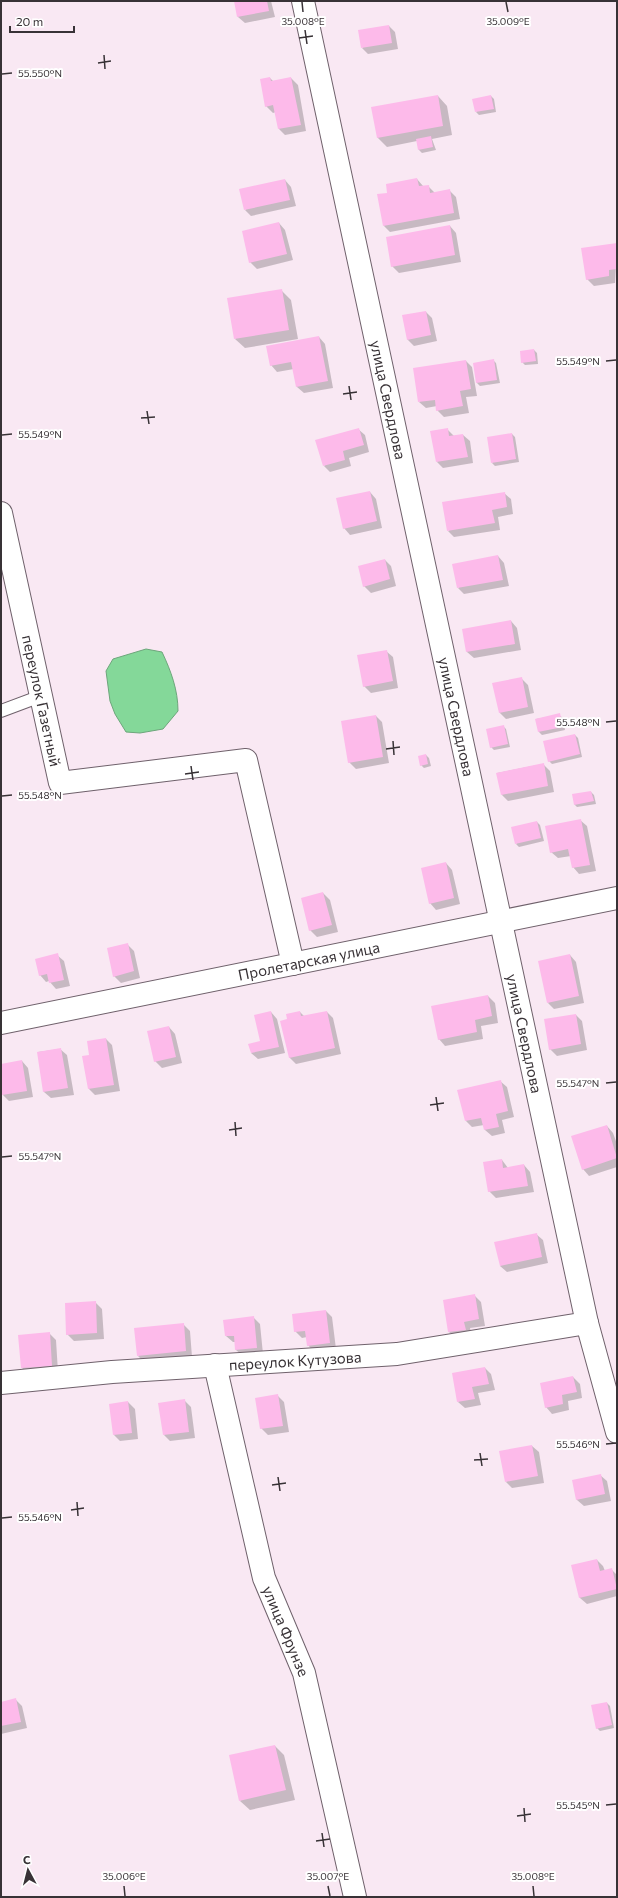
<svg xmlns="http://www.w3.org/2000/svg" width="618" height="1898" viewBox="0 0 618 1898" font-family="Commissioner,sans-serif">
<rect width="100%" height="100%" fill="#f9e8f3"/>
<path fill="#84d899" stroke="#6da67b" d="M146,649l16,3c9,19 16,38 16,59l-15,18 -23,4 -14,-1 -11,-18 -5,-13 -4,-30 7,-12z"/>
<path fill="#0003" d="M241,1h30l4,16 -30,6 -7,-6z
M389,26l6,6 3,17 -30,5 -6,-6z
M270,78l4,4 17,-4 7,7 8,46 -21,4 -6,-6 -3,-17 -3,1 -7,-7z
M438,96l9,10 5,29 -20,4 4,11 -14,3 -3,-3 -2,-9 -30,6 -10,-10z
M491,96l3,3 2,13 -17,3 -3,-3z
M417,179l6,7h5l7,7 14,-3 7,7 4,22 -70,13 -6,-6 4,-33z
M285,180l6,7 5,19 -45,10 -6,-6z
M279,223l6,7 8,30 -36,9 -7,-7z
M450,226l6,7 5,29 -62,11 -7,-7z
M617,244l-2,39 -21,3 -7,-7z
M281,290l10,10 7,39 -53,9 -10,-9z
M426,312l6,6 5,23 -23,5 -7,-7z
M319,337l6,7 8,44 -29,5 -7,-6 -3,-18 -17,3 -6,-7z
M534,350l3,3 1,11 -13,1 -3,-3z
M493,360l3,3 4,20 -20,3 -3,-3 -3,-19z
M466,361l6,6 5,29 -11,1 3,16 -25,4 -7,-7v-4l-11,2 -7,-6z
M358,429l7,6 4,17 -20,6 2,8 -21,6 -6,-6z
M447,429l7,7 9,-1 7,6 3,22 -30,5 -6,-6z
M512,434l3,3 4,25 -24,4 -3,-3z
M370,492l6,7 6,29 -32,7 -6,-7z
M504,493l7,6 2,15 -15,3 2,13 -46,7 -6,-6z
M498,556l6,7 5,23 -45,8 -6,-6z
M385,560l6,6 5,20 -25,7 -7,-7z
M511,621l6,7 4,22 -47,8 -7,-6 -4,-22z
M386,651l7,6 5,31 -27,5 -7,-7z
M521,678l7,7 6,28 -28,6 -7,-7z
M559,715l4,3 2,12 -23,5 -3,-3 -3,-13z
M376,716l6,6 7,41 -33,6 -7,-7z
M503,726l3,3 4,18 -16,3 -3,-3z
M575,735l3,3 4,19 -30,7 -3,-3z
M426,755l3,3 2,8 -7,2 -3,-3z
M543,764l7,7 4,21 -46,9 -6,-6 -5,-22z
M591,792l3,3 2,9 -19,3 -3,-3z
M580,820l7,6 9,45 -17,3 -6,-7 -2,-11 -13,2 -7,-6z
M537,822l3,3 4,16 -25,6 -3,-3z
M446,863l6,7 8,34 -24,6 -6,-7z
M323,893l7,7 8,32 -21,5 -7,-7z
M127,944l7,7 6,27 -19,5 -7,-7z
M57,955l7,6 6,25 -14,3 -7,-8 -3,1 -6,-7z
M570,955l6,7 8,41 -30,6 -6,-6z
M488,996l7,7 3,20 -17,3 2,13 -38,7 -6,-7z
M271,1012l6,7 8,34 -27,6 -7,-6 10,-11z
M300,1012l5,5 22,-5 6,6 8,36 -45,10 -7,-7v-37z
M576,1015l6,6 5,29 -30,6 -7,-7z
M169,1027l6,7 7,29 -20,5 -7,-7z
M106,1039l6,6 8,46 -25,4 -6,-6 2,-34z
M60,1049l7,6 7,40 -23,3 -7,-6 -6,-40z
M22,1061l6,7 5,29 -24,4 -6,-6 -2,-30z
M500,1081l7,6 7,30 -12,3 3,13 -13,3 -7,-6 -1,-5 -12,2 -6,-6 -8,-30z
M607,1126l6,7 4,11v23l-28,9 -6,-7z
M502,1160l6,8 16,-3 6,7 4,20 -38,6 -7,-7z
M536,1234l7,6 5,23 -41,9 -7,-6z
M474,1295l7,7 4,24 -15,2 2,8 -16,2 -7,-6z
M95,1302l7,7 2,30 -30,2 -7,-7z
M326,1311l6,6 4,32 -22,3 -6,-7 -1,-8 -5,1 -7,-7z
M253,1317l7,7 3,30 -20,2 -7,-6 -1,-8h-2l-7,-6z
M183,1324l7,7 2,26 -48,5 -6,-6z
M49,1333l7,7 2,32 -30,2 -6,-6z
M485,1368l6,6 4,16 -17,3 3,12 -16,3 -7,-6z
M573,1377l7,7 2,14 -14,3 1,9 -17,4 -6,-7z
M278,1396l6,6 5,30 -21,3 -7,-7z
M184,1400l7,7 4,31 -25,3 -6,-6z
M128,1402l7,7 3,30 -18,2 -6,-6 -4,-30z
M532,1446l7,6 5,31 -32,5 -6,-6z
M600,1475l7,6 4,20 -27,5 -7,-6 -4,-19z
M597,1560l6,6 2,5 6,-2 6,6v21l-30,8 -7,-6 -8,-32z
M16,1700l6,6 5,22 -26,6v-31z
M607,1703l3,3 4,22 -14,3 -3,-3z
M275,1746l9,9 11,45 -45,10 -10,-9z"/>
<path fill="#fdbaea" d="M234,1h33l2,10 -32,6z
M389,25l3,18 -31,5 -3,-18z
M270,77l1,4 20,-4 10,48 -23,4 -5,-24 -8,2 -5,-28z
M438,95l5,31 -66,12 -6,-31z
M491,95l3,14 -19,3 -3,-13z
M431,136l2,11 -15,3 -2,-11z
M417,178l2,8 10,-1 1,8 20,-4 4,24 -71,13 -6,-32 10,-1 -1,-9z
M285,179l5,21 -46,10 -5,-21z
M279,222l8,32 -38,9 -7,-32z
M450,225l5,30 -64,12 -5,-30z
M617,243v26l-8,1v6l-23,4 -5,-32z
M282,289l7,41 -55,9 -7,-41z
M426,311l5,24 -24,5 -5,-25z
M319,336l9,45 -32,6 -5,-25 -21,4 -4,-20z
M534,349l2,12 -15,2 -1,-12z
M494,359l3,21 -21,3 -3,-20z
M466,360l5,29 -11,2 3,15 -27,5 -1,-11 -17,2 -5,-34z
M359,428l5,17 -21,6 2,9 -22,6 -8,-26z
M448,428l1,8 14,-2 5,23 -32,5 -6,-31z
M512,433l4,26 -25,4 -4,-26z
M370,491l7,30 -34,8 -7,-31z
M505,492l2,15 -15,3 3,13 -48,8 -5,-29z
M498,555l5,25 -46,8 -5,-24z
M385,559l5,20 -27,8 -5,-21z
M511,620l4,24 -49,8 -4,-23z
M387,650l6,31 -30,6 -6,-32z
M522,677l6,30 -29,6 -7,-30z
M560,713l3,14 -25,5 -3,-13z
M376,715l7,42 -35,6 -7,-42z
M504,725l4,19 -18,4 -4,-19z
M575,734l5,20 -32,8 -5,-21z
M426,754l2,10 -8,2 -2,-10z
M544,763l4,23 -47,9 -5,-22z
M591,791l3,10 -20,4 -2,-11z
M581,819l9,46 -18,3 -4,-19 -18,4 -5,-27z
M537,821l4,17 -26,6 -4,-17z
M446,862l8,36 -25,6 -8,-36z
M323,892l9,33 -23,6 -8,-33z
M128,943l6,28 -21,6 -6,-29z
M58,953l6,27 -15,3 -2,-9 -8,2 -4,-17z
M570,954l9,42 -32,7 -9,-42z
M488,995l4,21 -17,4 2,12 -39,8 -7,-34z
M271,1011l8,36 -28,6 -3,-9 12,-3 -6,-26z
M300,1011l1,5 26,-5 8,37 -46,10 -9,-37 7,-2 -1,-5z
M576,1014l5,30 -32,6 -5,-31z
M169,1026l7,31 -22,5 -7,-31z
M106,1038l8,47 -26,4 -6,-33 7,-1 -2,-14z
M61,1048l7,40 -25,4 -6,-40z
M22,1060l5,31 -25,4 -1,-31z
M501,1080l7,31 -12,3 3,13 -15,3 -3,-12 -16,3 -8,-31z
M607,1125l10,33 -35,12 -11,-34z
M502,1159l1,9 21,-4 4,22 -40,6 -5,-30z
M537,1233l5,24 -42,9 -6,-24z
M475,1294l4,25 -15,3 2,8 -18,2 -5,-32z
M96,1301l1,32 -31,2 -1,-32z
M326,1310l4,33 -23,3 -2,-15 -11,1 -2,-18z
M254,1316l3,32 -22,2 -1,-14h-9l-2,-16z
M184,1323l2,28 -49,5 -3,-28z
M50,1332l2,34 -31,2 -3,-33z
M485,1367l4,17 -17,3 3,12 -18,3 -5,-29z
M573,1376l4,16 -15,3 1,9 -18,4 -5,-25z
M278,1394l5,32 -23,3 -5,-31z
M185,1399l4,33 -26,3 -5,-32z
M128,1401l4,32 -19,2 -4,-31z
M532,1445l6,31 -33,6 -6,-31z
M601,1474l4,20 -29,6 -4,-20z
M597,1559l3,12 12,-3 5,21 -38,9 -8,-33z
M16,1698l5,24 -20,4v-24z
M607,1702l5,23 -16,4 -5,-24z
M275,1745l11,45 -47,11 -10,-46z"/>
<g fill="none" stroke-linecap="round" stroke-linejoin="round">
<g stroke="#6f616b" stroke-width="14">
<path id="lane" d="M1,711l40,-15"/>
</g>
<g stroke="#6f616b" stroke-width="24">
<g id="street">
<path id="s1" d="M303,1l284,1322 30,109"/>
<path id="s2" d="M1,513l59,270 186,-23 47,204"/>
<path id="s3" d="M1,1023l616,-125"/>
<path id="s4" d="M215,1365l49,213 40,95 51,224"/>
<path id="s5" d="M1,1383l111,-11 285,-18 190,-31"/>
</g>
</g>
<use href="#lane" stroke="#fff" stroke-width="12"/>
<use href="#street" stroke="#fff" stroke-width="22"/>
</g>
<path fill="none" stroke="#383236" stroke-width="1.5" d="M302,2l1,10M506,2l2,10M305,30l2,14M299,38l14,-2M104,55l1,14M98,63l13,-2M2,74l10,-1M606,361l10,-1M349,386l2,14M343,394l14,-2M147,411l2,13M141,418l14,-1M2,435l10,-1M606,722l10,-1M393,741l1,14M386,749l14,-2M191,766l2,14M185,774l14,-2M2,796l10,-1M606,1083l10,-1M436,1097l2,14M430,1105l14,-2M235,1122l1,14M229,1130l13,-2M2,1157l10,-1M606,1444l10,-1M480,1453l2,13M474,1460l14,-1M278,1477l2,14M272,1485l14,-2M77,1502l1,14M71,1510l13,-2M2,1518l10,-1M606,1805l10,-1M524,1808l1,14M517,1816l14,-2M322,1833l2,14M316,1841l14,-2M124,1886l1,10M328,1886l2,10M533,1886l1,10"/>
<g text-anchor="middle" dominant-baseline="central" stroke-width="4" stroke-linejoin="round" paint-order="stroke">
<g font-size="15" fill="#383236" stroke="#fff">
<text stroke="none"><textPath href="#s1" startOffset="408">улица Свердлова</textPath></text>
<text stroke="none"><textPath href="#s2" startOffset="192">переулок Газетный</textPath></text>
<text stroke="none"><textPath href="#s1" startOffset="732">улица Свердлова</textPath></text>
<text stroke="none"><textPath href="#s3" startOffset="314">Пролетарская улица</textPath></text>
<text stroke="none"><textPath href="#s1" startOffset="1056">улица Свердлова</textPath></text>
<text stroke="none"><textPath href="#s5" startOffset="295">переулок Кутузова</textPath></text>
<text stroke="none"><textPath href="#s4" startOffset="276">улица Фрунзе</textPath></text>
</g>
</g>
<g font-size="10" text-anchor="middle" fill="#383236" stroke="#fff" stroke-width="4" stroke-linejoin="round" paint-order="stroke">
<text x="303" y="25">35.008°E</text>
<text x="508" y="25">35.009°E</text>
<text x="40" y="77">55.550°N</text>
<text x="578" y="365">55.549°N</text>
<text x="40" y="438">55.549°N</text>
<text x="578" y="726">55.548°N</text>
<text x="40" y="799">55.548°N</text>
<text x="578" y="1087">55.547°N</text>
<text x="40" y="1160">55.547°N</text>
<text x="578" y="1448">55.546°N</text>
<text x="40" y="1521">55.546°N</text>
<text x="578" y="1809">55.545°N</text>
<text x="124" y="1880">35.006°E</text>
<text x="328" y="1880">35.007°E</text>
<text x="533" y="1880">35.008°E</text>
</g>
<rect width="618" height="1898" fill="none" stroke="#383236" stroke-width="4"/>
<g transform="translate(28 1870) rotate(353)" stroke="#ffffff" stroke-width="3" paint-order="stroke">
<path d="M0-3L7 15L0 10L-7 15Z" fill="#383236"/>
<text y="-6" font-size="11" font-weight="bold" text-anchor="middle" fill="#383236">С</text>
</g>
<path d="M10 26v6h64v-6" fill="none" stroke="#383236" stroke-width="2"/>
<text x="16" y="26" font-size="12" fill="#383236" stroke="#ffffff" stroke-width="3" paint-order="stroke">20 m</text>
</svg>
